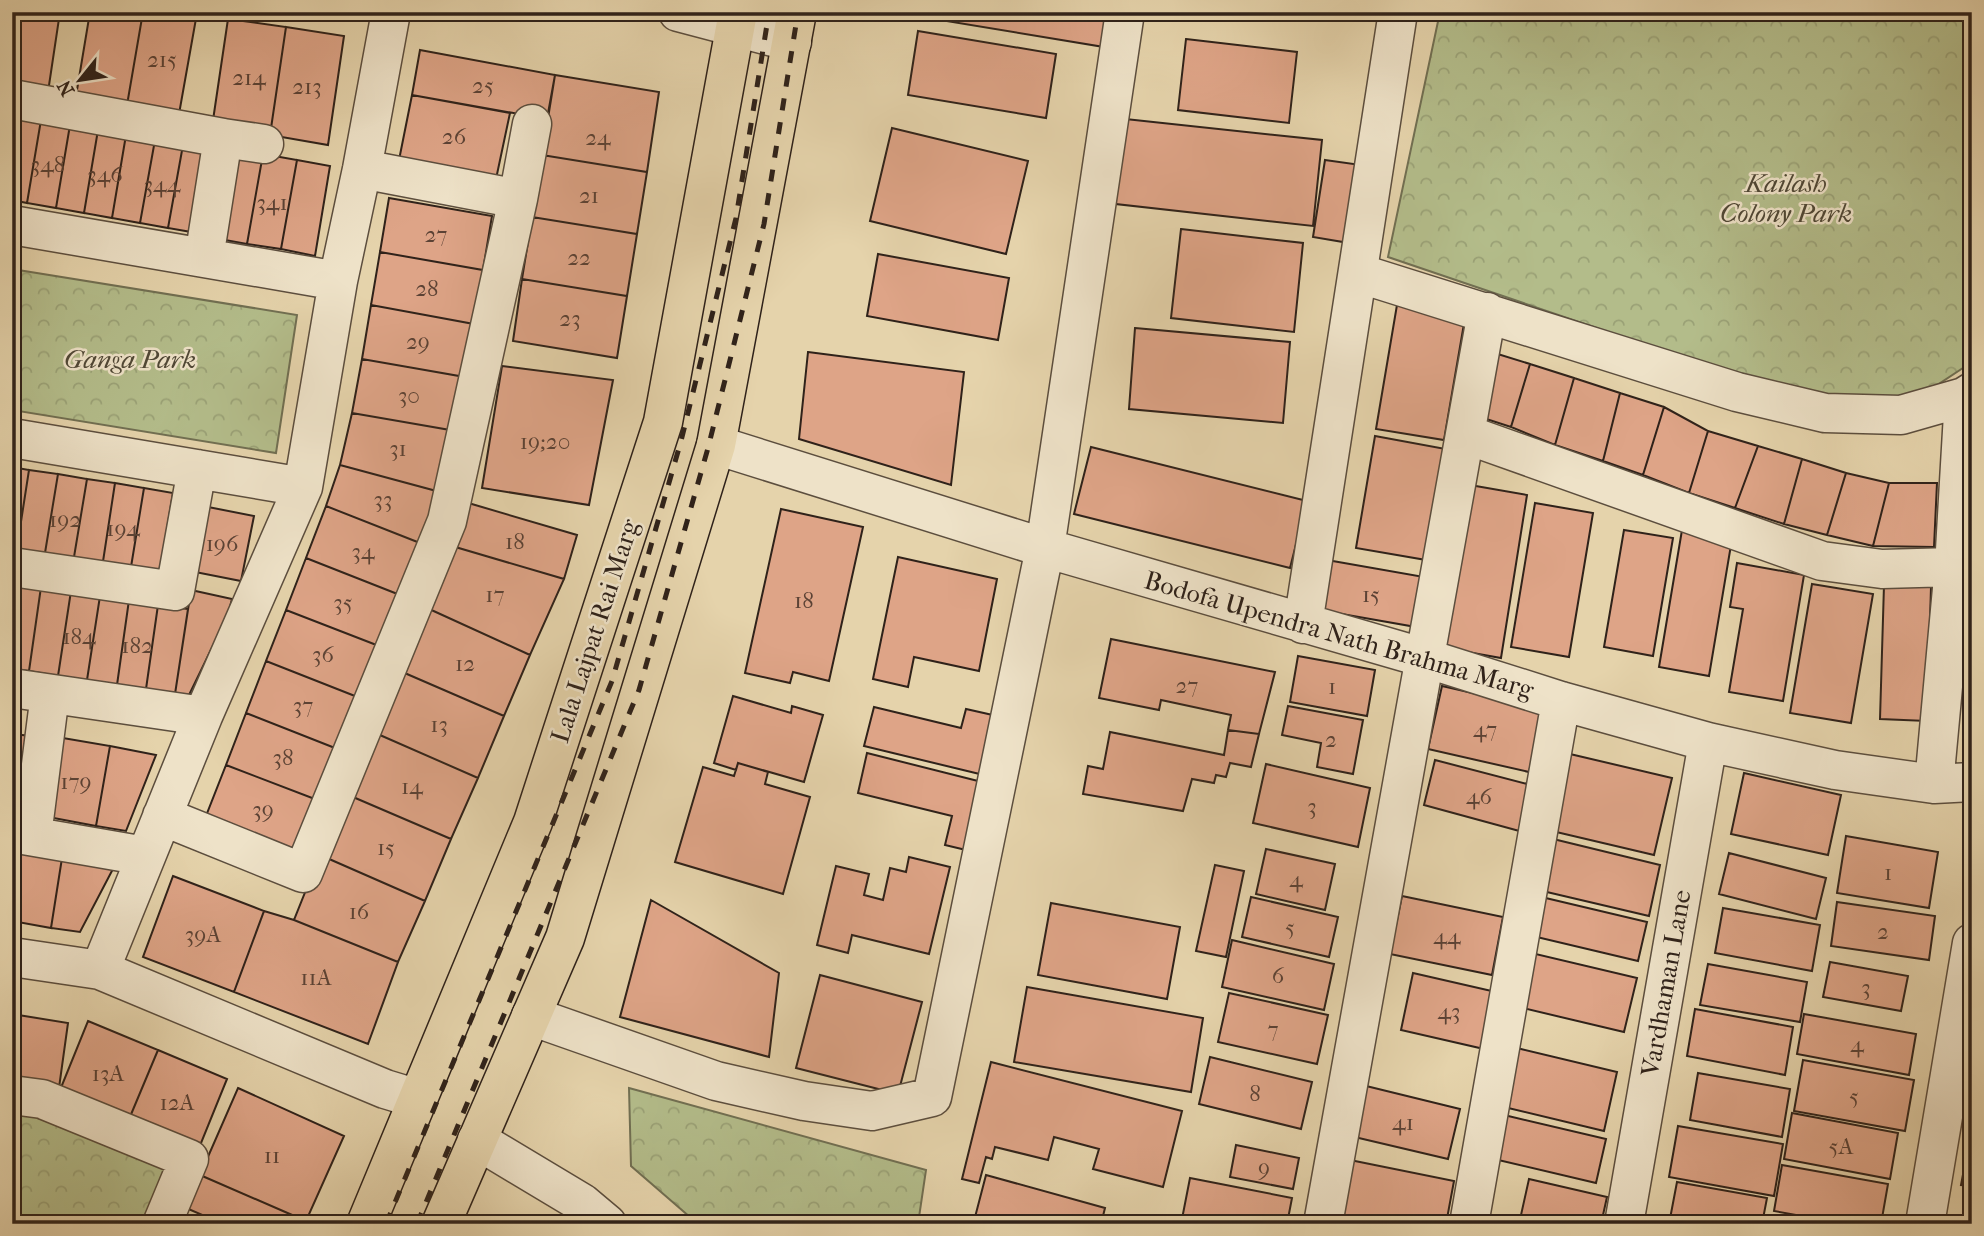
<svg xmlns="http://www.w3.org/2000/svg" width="1984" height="1236" viewBox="0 0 1984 1236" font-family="'IM FELL French Canon',serif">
<defs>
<pattern id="park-crowns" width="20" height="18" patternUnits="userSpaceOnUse" patternTransform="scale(1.75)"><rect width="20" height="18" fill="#b3bc8a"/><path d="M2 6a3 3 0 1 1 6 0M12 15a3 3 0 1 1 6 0" fill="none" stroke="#9aa176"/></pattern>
</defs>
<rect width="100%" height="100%" fill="#e5d3ab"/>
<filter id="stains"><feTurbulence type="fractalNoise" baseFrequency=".00286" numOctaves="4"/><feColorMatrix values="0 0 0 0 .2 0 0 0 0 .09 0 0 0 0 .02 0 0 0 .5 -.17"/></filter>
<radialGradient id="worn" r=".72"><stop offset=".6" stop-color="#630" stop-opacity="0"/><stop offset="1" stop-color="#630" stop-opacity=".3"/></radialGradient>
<path fill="url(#park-crowns)" stroke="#716f52" stroke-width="2" d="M1440,12h532v350l-41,27 -45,15 -92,-9 -406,-138z
M12,269l285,46 -21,138 -264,-43z
M629,1088l297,82 -8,54h-220l-67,-58z
M12,1108l155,59 -22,57h-133z"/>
<path fill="#dea487" stroke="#2f221a" stroke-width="2" d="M12,12h48l-12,80 -36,-5z
M90,12h53l-16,93 -51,-9z
M143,12l54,1 -18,101 -52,-9z
M917,12h193l-6,35 -188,-31z
M228,19l58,8 -16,108 -58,-8z
M286,27l58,9 -16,109 -58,-10z
M918,31l138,23 -10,64 -138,-23z
M1186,39l111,13 -8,71 -111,-13z
M420,50l135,25 -8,44 -135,-24z
M555,75l104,17 -12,80 -105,-17z
M412,95l98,18 -14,66 -97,-19z
M13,115l28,5 -14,83 -15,-3z
M1116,118l206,22 -9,86 -206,-23z
M41,120l29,5 -14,83 -29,-5z
M70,125l28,5 -14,83 -28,-5z
M892,128l136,33 -22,93 -136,-33z
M98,130l28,5 -14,83 -28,-5z
M126,135l29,5 -15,83 -28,-5z
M155,140l28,5 -15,83 -28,-5z
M183,145l28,5 -14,83 -29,-5z
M229,148l34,6 -16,90 -33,-6z
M263,154l34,6 -16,89 -34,-5z
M542,155l105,17 -10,62 -105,-17z
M297,160l33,6 -15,90 -34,-7z
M1325,160l36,5 -12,78 -36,-6z
M389,198l103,18 -9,54 -103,-18z
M532,217l105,17 -10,62 -105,-17z
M1181,229l122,14 -9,89 -123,-14z
M380,252l103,18 -9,54 -103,-19z
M878,254l131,24 -11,62 -131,-24z
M522,279l105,17 -10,62 -104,-17z
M1398,299l68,13 -22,128 -68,-11z
M371,305l103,19 -9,53 -103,-18z
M1135,328l155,14 -7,81 -154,-14z
M1488,351l42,13 -19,63 -37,-12z
M808,352l156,20 -13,113 -152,-46z
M362,359l103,18 -9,54 -104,-18z
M1530,364l44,14 -19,67 -44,-18z
M502,366l111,14 -24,125 -107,-17z
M1574,378l46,15 -17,68 -48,-16z
M1620,393l44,14 -21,68 -40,-14z
M1664,407l44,24 -19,62 -46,-18z
M352,413l104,18 -16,61 -100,-27z
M1708,431l50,15 -23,62 -46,-15z
M1375,436l76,14 -19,111 -76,-13z
M1758,446l44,13 -18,65 -49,-16z
M1091,447l216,54 -17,67 -216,-54z
M1802,459l44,14 -19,62 -43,-11z
M340,465l100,27 -20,51 -94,-37z
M12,467l17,3 -13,84 -4,-1z
M29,470l29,4 -14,85 -28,-5z
M1846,473l43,10 -16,63 -46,-11z
M58,474l29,5 -14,84 -29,-4z
M87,479l28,4 -13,85 -29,-5z
M115,483l29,5 -14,85 -28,-5z
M1889,483h48l-3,64 -61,-1z
M1470,485l57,10 -26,163 -56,-10z
M144,488l29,5 -14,84 -29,-4z
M465,502l112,33 -13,44 -112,-33z
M1535,503l58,10 -24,144 -58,-10z
M203,506l51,10 -13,65 -51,-10z
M326,506l94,37 -20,52 -94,-37z
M781,509l82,18 -34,154 -36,-9 -3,11 -45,-10z
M1624,530l49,8 -20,118 -49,-9z
M1682,530l50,9 -23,137 -50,-9z
M452,546l112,33 -34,76 -103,-47z
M898,557l99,22 -18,92 -65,-14 -6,30 -35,-8z
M306,558l94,37 -21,51 -93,-36z
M1327,560l97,17 -8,50 -97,-17z
M1737,563l67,12 -21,126 -54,-9 14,-83 -13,-2z
M12,583l29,4 -12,84 -17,-2z
M1812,584l61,10 -22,129 -61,-10z
M1884,585l47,2 -4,134 -47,-2z
M41,587l30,4 -13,85 -29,-5z
M191,590l41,9 -4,16 -39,80 -14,-1z
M71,591l29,5 -13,84 -29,-4z
M100,596l29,4 -12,85 -30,-5z
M129,600l29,5 -12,84 -29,-4z
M158,605l30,4 -13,85 -29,-5z
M1972,606v79l-7,-1z
M427,608l103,47 -26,61 -104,-45z
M286,610l93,36 -19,52 -94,-37z
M1111,639l164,33 -16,62 -31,-4 3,-15 -70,-15 -2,10 -60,-12z
M1298,656l77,14 -8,46 -77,-14z
M266,661l94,37 -20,52 -94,-37z
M400,671l104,45 -26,62 -105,-46z
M1442,686l101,23 -14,63 -101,-23z
M733,696l58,17 1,-7 31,9 -19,67 -66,-19 -2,7 -22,-7z
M1288,706l75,14 -10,54 -36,-7 4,-24 -39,-8z
M874,707l87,21 5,-19 40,9 -14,59 -128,-31z
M246,713l94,37 -20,51 -94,-36z
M1228,730l31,4 -8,33 -21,-4 -4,14 -10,-2 -2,8 -22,-4 -9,32 -100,-17 5,-28 15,3 7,-37 114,23z
M373,732l105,46 -27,61 -105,-45z
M12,734l19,2 -10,79 -9,-1z
M57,737l53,9 -14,80 -53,-10z
M110,746l46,9 -30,76 -30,-5z
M867,753l115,29 -16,68 -21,-5 7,-29 -94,-23z
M1570,754l102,24 -18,77 -102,-24z
M1435,760l100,26 -12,46 -99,-27z
M738,763l30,9 -3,12 45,13 -27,97 -108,-32 28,-95 31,9z
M1266,764l104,24 -12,59 -105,-24z
M226,765l94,36 -20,52 -94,-37z
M1744,773l97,22 -13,60 -97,-21z
M346,794l105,45 -26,62 -105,-46z
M1846,836l92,16 -9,56 -92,-15z
M1545,837l115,28 -11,51 -115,-27z
M1266,849l69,15 -10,46 -69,-16z
M12,850l50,8 -11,70 -39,-7z
M1729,853l97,25 -10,41 -97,-25z
M320,855l105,46 -27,61 -104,-42z
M909,857l41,10 -21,87 -77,-19 -4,18 -31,-8 19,-79 33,8 -5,21 19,5 7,-32 16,4z
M62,858l52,9 -34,65 -29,-4z
M1215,865l29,6 -18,86 -30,-6z
M173,876l91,35 -30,81 -91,-35z
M1533,895l114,27 -9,39 -114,-27z
M1402,896l101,21 -11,58 -102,-21z
M1251,897l87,20 -9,40 -87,-20z
M651,900l128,73 -10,84 -149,-40z
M1837,902l98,14 -6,44 -98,-14z
M1051,903l129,24 -13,72 -129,-24z
M1723,908l97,17 -8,46 -97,-18z
M264,911l30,9 104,42 -30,82 -134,-52z
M1232,940l102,24 -10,46 -102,-23z
M1523,951l114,27 -13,54 -114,-27z
M1830,962l78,14 -7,35 -78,-14z
M1708,964l99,18 -7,40 -100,-17z
M1413,973l83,19 -12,57 -83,-19z
M820,975l102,27 -24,92 -102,-26z
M1027,987l176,31 -12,74 -177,-30z
M1229,993l99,22 -11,49 -99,-22z
M1695,1009l98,18 -8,48 -98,-19z
M12,1014l56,9 -10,72 -46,-7z
M1804,1014l112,20 -7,41 -112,-21z
M88,1021l70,29 -31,74 -69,-29z
M1517,1048l100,24 -13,59 -100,-24z
M158,1050l69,29 -30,74 -70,-29z
M1210,1057l102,25 -11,47 -102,-25z
M1803,1060l111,20 -9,51 -111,-20z
M991,1062l191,49 -19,76 -70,-18 6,-20 -45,-12 -6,23 -53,-13 -3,12 -6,-2 -7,26 -17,-4z
M1698,1073l92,16 -8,48 -92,-17z
M1358,1084l102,25 -12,50 -102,-24z
M238,1088l106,48 -38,85 -106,-46z
M1792,1113l106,20 -8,46 -106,-20z
M1504,1115l102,24 -10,44 -102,-24z
M1678,1126l105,18 -9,52 -105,-19z
M1972,1127v59l-11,-1z
M1236,1145l63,13 -6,31 -63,-12z
M1350,1160l104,21 -8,43h-109z
M1782,1165l106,19 -7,40h-35l-72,-13z
M200,1175l99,43 -2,6h-74l-37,-16z
M986,1175l119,33 -4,16h-118l-9,-3z
M1190,1178l102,20 -5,26h-106z
M1529,1179l78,18 -6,27h-82z
M1677,1182l90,16 -5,26h-93z"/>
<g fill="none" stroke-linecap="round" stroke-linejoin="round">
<g stroke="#5c4e3e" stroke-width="41">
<path id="minor" d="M678,12l114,30
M12,99l211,39 -19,120
M223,138l41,6
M362,169l156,30
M12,225l326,56
M1358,273l379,119 88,21 76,2 63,-18 8,-5
M1465,434l357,127 60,8 72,-2 18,-12
M12,438l291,49
M716,445l329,103 380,110 136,43 147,41 127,28 99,14 38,-2
M12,567l163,24 22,-122
M1303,624l95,-612
M12,688l191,28
M1934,784l20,-217 10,-170
M162,816l141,57 144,-352 71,-322 14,-75
M12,833l133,23
M32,836l18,-142
M12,957l88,13 285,119 33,10
M100,970l103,-254 100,-229 35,-206 24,-112 29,-157
M531,1016l185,65 88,20 68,10 60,-14 113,-549 80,-536
M12,1095l30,4 147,60 -27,65
M477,1140l105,63 25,21
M1323,1224l164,-912
M1469,1224l92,-523
M1624,1224l84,-482
M1925,1224l47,-281"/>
</g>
<g stroke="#2f221a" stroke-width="41">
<path id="major" d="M366,1224l167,-402 130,-400 75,-410
M441,1224l124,-286 151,-493 81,-433"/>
</g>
<use href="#minor" stroke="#eee2c8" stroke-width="38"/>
<use href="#major" stroke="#e5d3ab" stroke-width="38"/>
<path stroke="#2f221a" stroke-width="5" stroke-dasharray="12 12" stroke-linecap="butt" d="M386,1224l226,-543 69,-240 55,-223 33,-206
M417,1224l222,-534 69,-242 56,-224 34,-212"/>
</g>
<g text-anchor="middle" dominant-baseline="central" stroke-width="5" stroke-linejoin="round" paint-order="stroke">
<g font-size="23" fill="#5b4235">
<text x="162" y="59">215</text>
<text x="249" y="77">214</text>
<text x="483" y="85">25</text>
<text x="307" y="86">213</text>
<text x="454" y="136">26</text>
<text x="598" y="137">24</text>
<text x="48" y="164">348</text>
<text x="105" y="174">346</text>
<text x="162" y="184">344</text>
<text x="589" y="195">21</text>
<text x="272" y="202">341</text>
<text x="436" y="234">27</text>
<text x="579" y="257">22</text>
<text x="427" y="288">28</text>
<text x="570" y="318">23</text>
<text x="418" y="341">29</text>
<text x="409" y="395">30</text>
<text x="545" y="441">19;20</text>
<text x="398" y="448">31</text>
<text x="383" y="499">33</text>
<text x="65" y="519">192</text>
<text x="123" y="528">194</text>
<text x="515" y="541">18</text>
<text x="222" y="543">196</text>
<text x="363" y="551">34</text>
<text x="495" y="594">17</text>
<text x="1371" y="594">15</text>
<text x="804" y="600">18</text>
<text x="343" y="602">35</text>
<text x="79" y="636">184</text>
<text x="137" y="645">182</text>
<text x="323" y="654">36</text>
<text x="465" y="663">12</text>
<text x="1187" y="685">27</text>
<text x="1332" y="686">1</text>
<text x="303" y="705">37</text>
<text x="439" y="724">13</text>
<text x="1485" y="729">47</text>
<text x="1331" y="739">2</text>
<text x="283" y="757">38</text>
<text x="76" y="781">179</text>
<text x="412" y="786">14</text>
<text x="1479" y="796">46</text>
<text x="1312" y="806">3</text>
<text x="263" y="809">39</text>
<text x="386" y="847">15</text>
<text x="1888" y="872">1</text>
<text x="1296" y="879">4</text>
<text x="359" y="911">16</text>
<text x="1290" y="927">5</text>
<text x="1883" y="931">2</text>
<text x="203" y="934">39A</text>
<text x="1447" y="936">44</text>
<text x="1278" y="975">6</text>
<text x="316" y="977">11A</text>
<text x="1866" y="987">3</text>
<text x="1449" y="1011">43</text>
<text x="1273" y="1029">7</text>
<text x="1857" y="1044">4</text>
<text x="108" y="1073">13A</text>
<text x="1255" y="1093">8</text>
<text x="1854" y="1096">5</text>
<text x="177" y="1102">12A</text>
<text x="1403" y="1122">41</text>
<text x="1841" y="1146">5A</text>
<text x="272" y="1155">11</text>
<text x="1264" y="1167">9</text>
</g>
<g font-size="26" font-style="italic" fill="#504836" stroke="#eee2c8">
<text x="1786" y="183">Kailash<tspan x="1786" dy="30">Colony Park</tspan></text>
<text x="130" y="359">Ganga Park</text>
</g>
<g font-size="26" fill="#2f221a" stroke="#eee2c8">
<text transform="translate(595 631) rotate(-72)">Lala Lajpat Rai Marg</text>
<text transform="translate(1339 635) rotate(16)">Bodofa Upendra Nath Brahma Marg</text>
<text transform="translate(1666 983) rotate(-80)">Vardhaman Lane</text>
</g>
</g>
<rect width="1984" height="1236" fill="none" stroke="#e5d3ab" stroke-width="42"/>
<rect x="14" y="14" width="1956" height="1208" fill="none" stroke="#2f221a" stroke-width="3.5"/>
<rect x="21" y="21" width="1942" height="1194" fill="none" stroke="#2f221a" stroke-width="2"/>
<g transform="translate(80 80) rotate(240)" stroke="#eee2c8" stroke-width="5" paint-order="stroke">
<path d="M0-5L12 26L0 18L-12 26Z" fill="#2f221a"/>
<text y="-10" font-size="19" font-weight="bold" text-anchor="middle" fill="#2f221a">N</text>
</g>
<rect width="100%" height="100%" filter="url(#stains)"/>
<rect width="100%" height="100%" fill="url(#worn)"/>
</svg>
